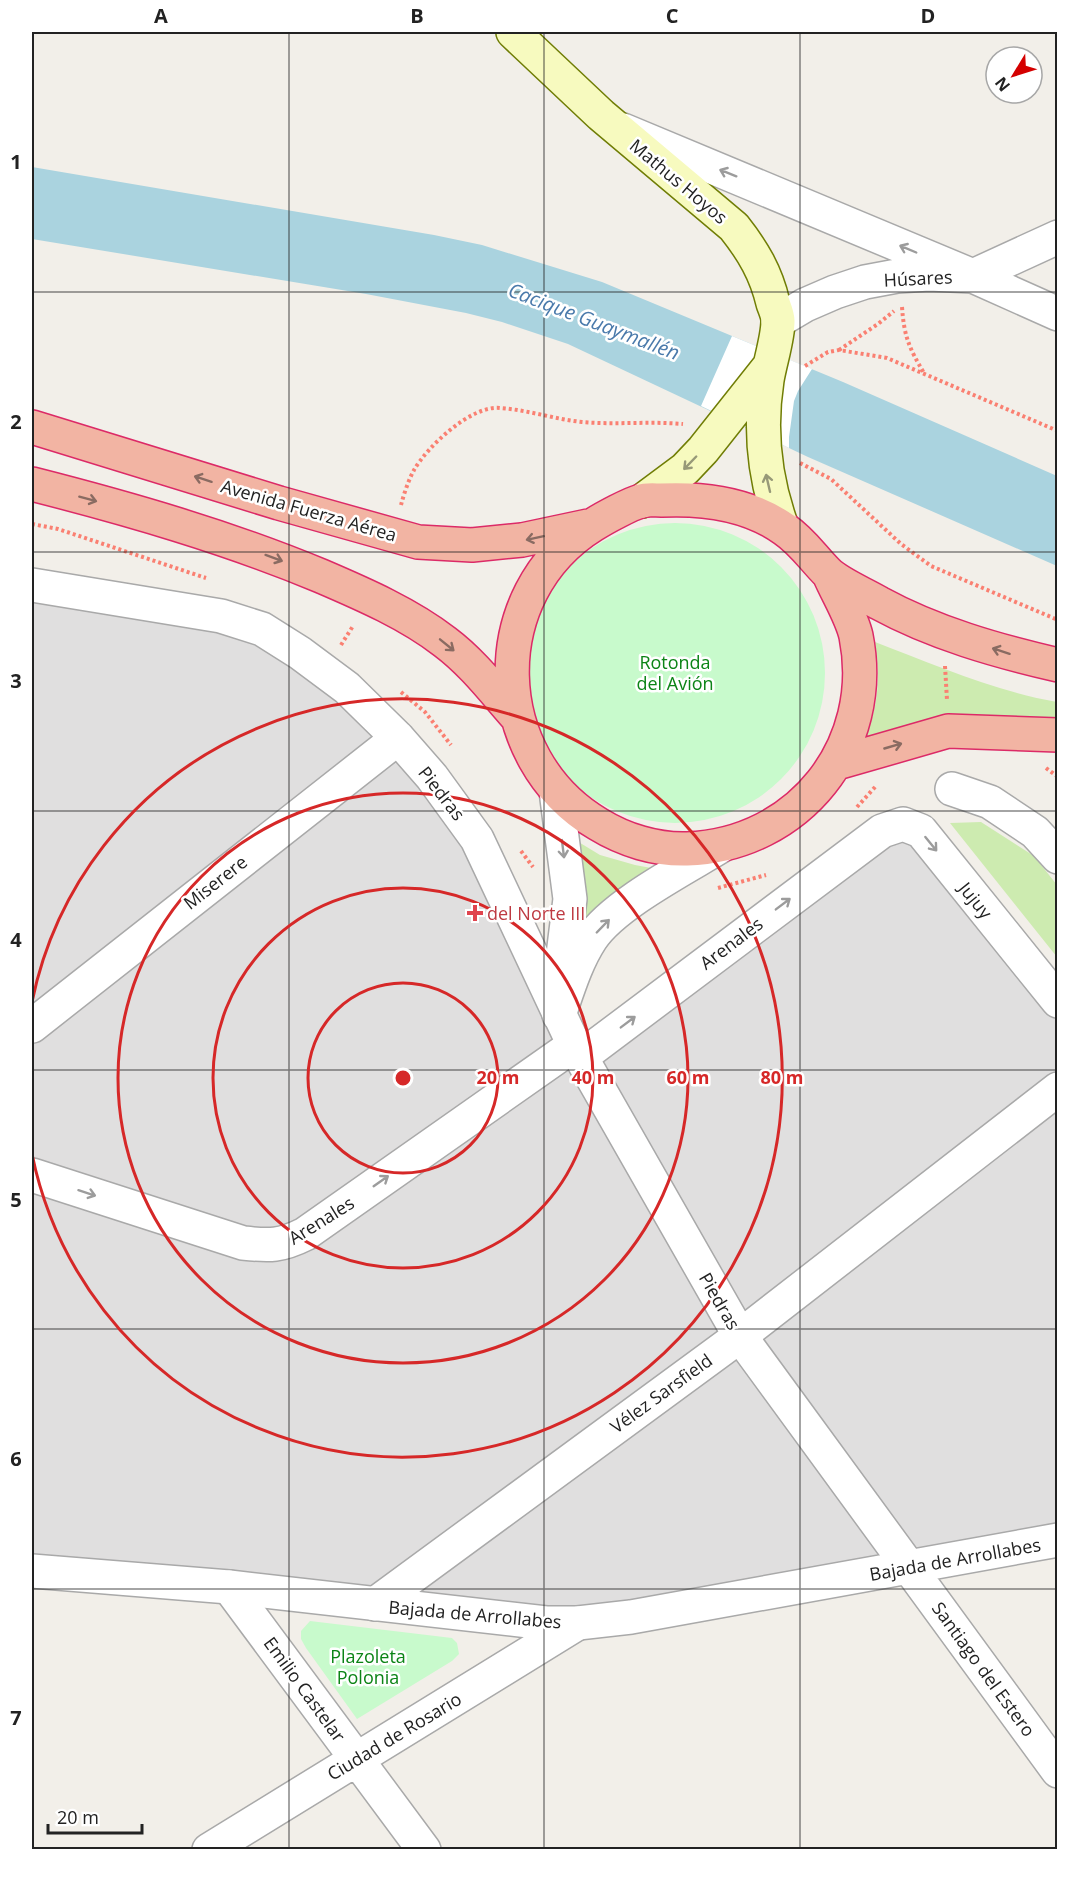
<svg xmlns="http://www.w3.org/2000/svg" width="1089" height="1881" viewBox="0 0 1089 1881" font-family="'Open Sans',sans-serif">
<rect width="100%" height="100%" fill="#f2efe9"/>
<path fill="#e0dfdf" d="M32,585l230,44 170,148 142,268 329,-221 154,177v539l-426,77 -599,-46z"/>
<path fill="#cdebb0" d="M875,642c58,22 122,50 182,60v16h-109l-82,19c12,-33 15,-60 9,-95z
M981,822l53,34 23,29v72l-107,-134z
M572,838l28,17 35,10 27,5 -78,51z"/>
<path fill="#c8facc" d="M525 673a150 150 0 1 1 300 0a150 150 0 1 1-300 0Z
M310,1621l142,17 5,5 2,11 -7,7 -95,58 -51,-71 -5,-9v-8z"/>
<path fill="#aad3df" d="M32,167l402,68 48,10 120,37 241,100 214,94v90l-249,-109 -240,-113 -66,-22 -36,-9 -100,-19 -334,-55z"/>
<path fill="#fff" d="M732,336l80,33 -14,22 -4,10 -5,36v11l-88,-42z"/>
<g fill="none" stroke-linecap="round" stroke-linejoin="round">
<g stroke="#a9a9a9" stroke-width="36">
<path id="minor" d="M623,130l350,146 85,38
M778,321l27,-16 30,-13 30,-10 32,-6 32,-2 44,2 85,-39
M32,585l189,31 41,13 38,24 47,35 51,50 34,39 45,62 97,206 -269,189c-24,12 -35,12 -62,9l-211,-68
M952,789l38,13 45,30 23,25
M32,1026l366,-288
M581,1057l301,-226 21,-7 18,7 137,170
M229,1587l195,263
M375,1604l365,-268 318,-247
M209,1850l369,-227"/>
</g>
<g stroke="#a9a9a9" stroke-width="36">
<path id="tertiary" d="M556,791l14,108 -10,80
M559,1015c9,-26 17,-53 32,-76 22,-34 94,-71 130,-93
M574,1045l166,291 318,435
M32,1571l197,16 317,36h32l53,-6 427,-77"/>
</g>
<g stroke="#707d05" stroke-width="36">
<path id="secondary" d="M513,32l88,83 133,112c19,24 32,46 39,76 2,6 5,12 5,18 0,17 -8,41 -11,59 -8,51 -3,98 15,147
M642,501l43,-32 18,-19 65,-82"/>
</g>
<g stroke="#dc2a67" stroke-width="36">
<path id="trunk" d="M32,427l247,76 139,39 54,3 50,-5 66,-14
M32,484c98,25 195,53 289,92 42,18 88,38 124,66 28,21 49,49 72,75
M829,574c8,19 23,43 27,62 22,110 -57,209 -169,213 -31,1 -63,-9 -89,-25 -111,-66 -116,-230 -5,-299 11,-7 37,-21 48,-24 6,-2 14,-1 20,-1 42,-2 88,4 123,29 19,13 28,28 43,43 12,12 37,22 52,31 55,30 118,48 179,62
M837,763l111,-32 110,4"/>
</g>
<path stroke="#fa8072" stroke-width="4" stroke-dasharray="3 3" stroke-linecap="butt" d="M902,307c2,29 7,41 22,66
M839,350l39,-26 16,-13
M805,366l23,-14 11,-2 48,8 171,73
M800,463l31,16 70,65 30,22 127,54
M401,505c3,-11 7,-24 13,-35 13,-23 57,-65 86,-62 28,2 54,11 82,14 33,3 67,-1 101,2
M32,524l26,5 148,49
M341,645l12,-19
M945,666l2,34
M401,692l24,20 26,33
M1046,768l12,9
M857,807l19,-21
M521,851l12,16
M718,888l48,-13"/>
<use href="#minor" stroke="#fff" stroke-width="33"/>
<use href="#tertiary" stroke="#fff" stroke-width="33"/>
<use href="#secondary" stroke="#f7fabf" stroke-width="33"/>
<use href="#trunk" stroke="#f2b4a3" stroke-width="33"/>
</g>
<defs><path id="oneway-shaft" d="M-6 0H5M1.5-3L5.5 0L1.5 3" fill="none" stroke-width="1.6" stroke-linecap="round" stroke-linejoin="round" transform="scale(1.5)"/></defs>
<g stroke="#9c9c9c">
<use href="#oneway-shaft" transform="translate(728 173) rotate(-158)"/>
<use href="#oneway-shaft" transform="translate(908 249) rotate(-157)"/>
<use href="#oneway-shaft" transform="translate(931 844) rotate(51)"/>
<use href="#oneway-shaft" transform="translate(563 849) rotate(83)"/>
<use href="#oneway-shaft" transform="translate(783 904) rotate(-37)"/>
<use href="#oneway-shaft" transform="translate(603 926) rotate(-46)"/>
<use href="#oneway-shaft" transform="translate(628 1022) rotate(-37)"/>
<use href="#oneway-shaft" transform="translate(381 1181) rotate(-35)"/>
<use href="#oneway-shaft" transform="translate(87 1193) rotate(18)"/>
</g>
<g stroke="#979978">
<use href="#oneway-shaft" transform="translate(690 463) rotate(134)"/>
<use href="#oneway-shaft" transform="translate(768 483) rotate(-103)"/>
</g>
<g stroke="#8a6b62">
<use href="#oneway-shaft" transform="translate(203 479) rotate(-162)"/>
<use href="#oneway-shaft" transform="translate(88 499) rotate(15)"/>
<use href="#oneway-shaft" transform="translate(535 538) rotate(168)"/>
<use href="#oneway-shaft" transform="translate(274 558) rotate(20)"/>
<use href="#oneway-shaft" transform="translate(447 645) rotate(39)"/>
<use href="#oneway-shaft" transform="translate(1001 651) rotate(-162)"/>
<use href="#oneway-shaft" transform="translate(893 746) rotate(-16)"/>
</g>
<path fill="none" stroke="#222" stroke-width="1.5" stroke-opacity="0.55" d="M289,32v1818M544,32v1818M800,32v1818M32,292h1026M32,552h1026M32,811h1026M32,1070h1026M32,1329h1026M32,1589h1026"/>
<g fill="none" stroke="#d62828" stroke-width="3">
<circle cx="403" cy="1078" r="95"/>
<circle cx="403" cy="1078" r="190"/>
<circle cx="403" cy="1078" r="285"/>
<path d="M32 1002A379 379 0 1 1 32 1154"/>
</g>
<path fill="#e0444e" stroke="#fff" stroke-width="2" d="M472 904h6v6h6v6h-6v6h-6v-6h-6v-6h6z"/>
<g text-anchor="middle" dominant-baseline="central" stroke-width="5" stroke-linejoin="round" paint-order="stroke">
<g font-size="18" fill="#222" stroke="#fff">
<text transform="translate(679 181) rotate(40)">Mathus Hoyos</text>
<text transform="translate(918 278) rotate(-3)">Húsares</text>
<text transform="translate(309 510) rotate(16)">Avenida Fuerza Aérea</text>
<text transform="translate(442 793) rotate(52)">Piedras</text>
<text transform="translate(215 882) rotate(-38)">Miserere</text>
<text transform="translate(976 900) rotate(51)">Jujuy</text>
<text transform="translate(731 943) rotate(-37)">Arenales</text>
<text transform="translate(321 1220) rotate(-32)">Arenales</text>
<text transform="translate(720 1301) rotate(60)">Piedras</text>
<text transform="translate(661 1393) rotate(-36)">Vélez Sarsfield</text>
<text transform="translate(955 1559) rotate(-10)">Bajada de Arrollabes</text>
<text transform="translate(475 1614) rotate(5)">Bajada de Arrollabes</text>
<text transform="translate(984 1669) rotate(54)">Santiago del Estero</text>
<text transform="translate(305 1689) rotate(54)">Emilio Castelar</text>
<text transform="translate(394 1736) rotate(-31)">Ciudad de Rosario</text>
</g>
<g font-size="18" fill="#0c8416" stroke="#fff">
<text x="675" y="662">Rotonda<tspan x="675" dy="21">del Avión</tspan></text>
<text x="368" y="1656">Plazoleta<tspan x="368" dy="21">Polonia</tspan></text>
</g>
<g font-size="18" fill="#be3a42" stroke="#fff" text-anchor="start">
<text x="487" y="913">del Norte III</text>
</g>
<g font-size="20" font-style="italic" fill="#4a7aab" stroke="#fff">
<text transform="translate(594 321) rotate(21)">Cacique Guaymallén</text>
</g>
</g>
<circle cx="403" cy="1078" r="9" fill="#d62828" stroke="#fff" stroke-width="3"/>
<g font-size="18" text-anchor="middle" font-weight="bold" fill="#d62828" stroke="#fff" stroke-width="5" stroke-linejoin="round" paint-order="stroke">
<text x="498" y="1084">20 m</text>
<text x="593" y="1084">40 m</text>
<text x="688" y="1084">60 m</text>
<text x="782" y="1084">80 m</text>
</g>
<rect width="1089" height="1881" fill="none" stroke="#ffffff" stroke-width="66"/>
<g transform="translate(1014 75) rotate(232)"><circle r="28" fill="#ffffff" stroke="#a7a7a7" stroke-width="1.5"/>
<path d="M0-4.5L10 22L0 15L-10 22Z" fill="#d40000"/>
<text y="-9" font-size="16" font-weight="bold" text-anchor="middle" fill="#222222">N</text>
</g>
<path d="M48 1824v9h94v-9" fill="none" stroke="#222222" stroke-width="3"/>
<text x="57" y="1824" font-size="18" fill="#222222" stroke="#ffffff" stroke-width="4.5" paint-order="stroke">20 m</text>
<rect x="33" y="33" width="1023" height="1815" fill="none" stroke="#222" stroke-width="2"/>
<g font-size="20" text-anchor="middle" font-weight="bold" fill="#222">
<text x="161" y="23">A</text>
<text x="417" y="23">B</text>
<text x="672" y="23">C</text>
<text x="928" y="23">D</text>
<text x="16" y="169">1</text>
<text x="16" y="429">2</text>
<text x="16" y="688">3</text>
<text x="16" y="947">4</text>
<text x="16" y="1207">5</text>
<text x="16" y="1466">6</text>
<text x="16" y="1725">7</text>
</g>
</svg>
